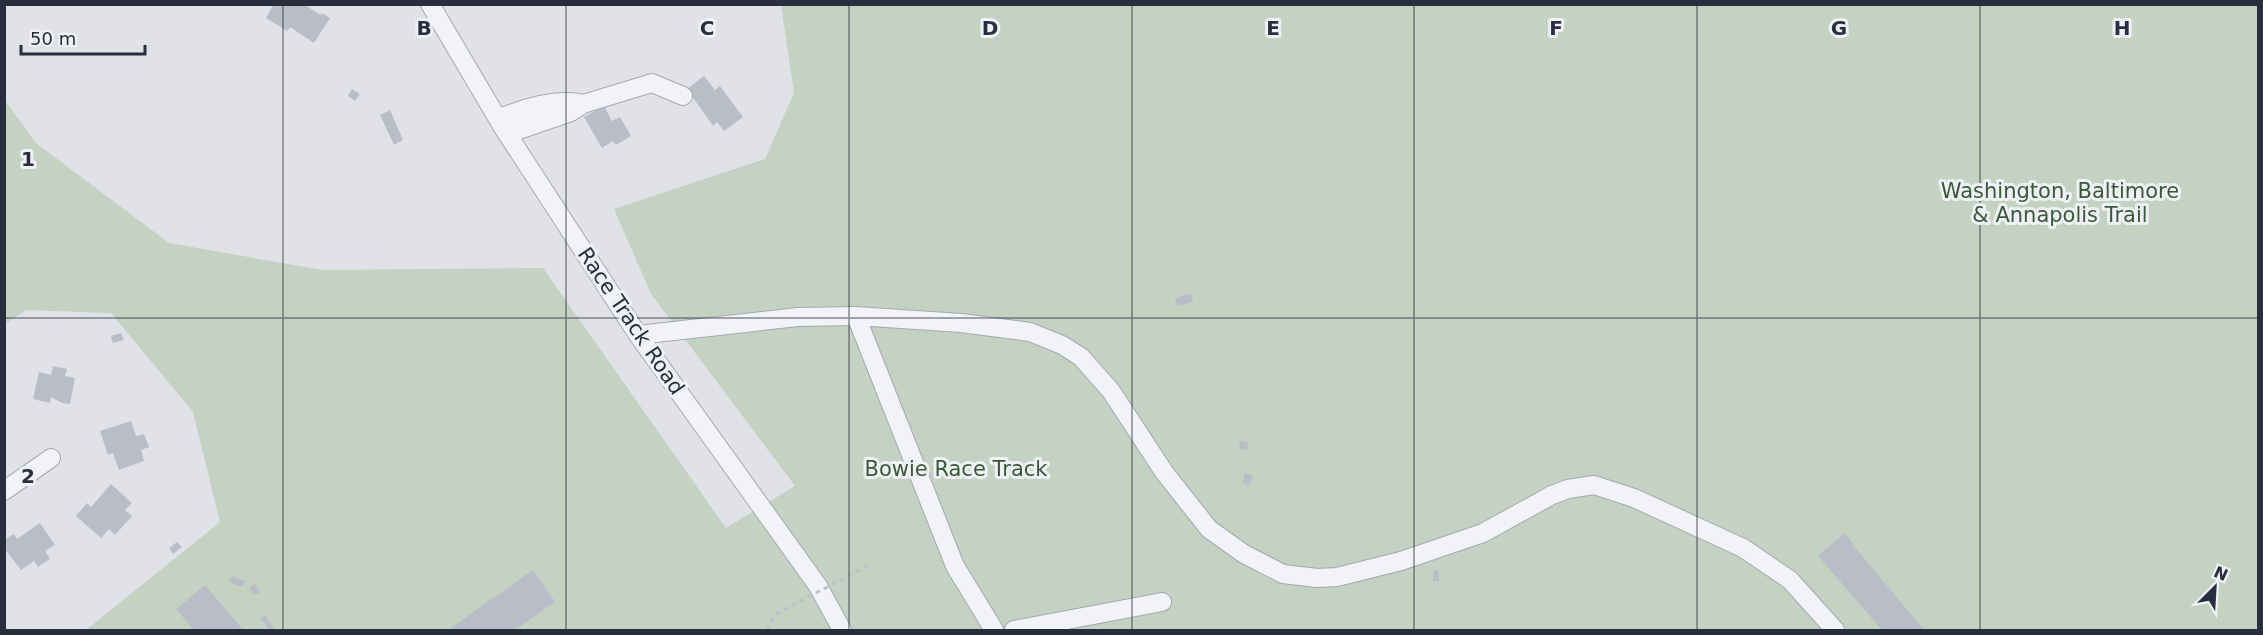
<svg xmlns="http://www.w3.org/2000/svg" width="2263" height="635" viewBox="0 0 2263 635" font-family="'DejaVu Sans',sans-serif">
<rect width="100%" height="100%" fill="#e0e2e8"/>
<path fill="#c3d2c1" d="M781,5h1477v625h-2172l134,-108 -27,-110 -82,-99 -85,-3 -21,14 -1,-225 32,44 133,100 153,27 221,-2 183,260 69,-42 -144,-192 -37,-85 151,-50 29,-66z"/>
<path fill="#babdc8" d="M274,4h15l3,2 1,-2h11l16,11 2,-2 8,5 -16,25 -24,-16 -3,4 -21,-13z
M704,76l11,14 5,-4 23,31 -19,14 -7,-9 -4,4 -26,-37z
M352,89l8,5 -5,7 -7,-5z
M604,106l8,15 8,-4 11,19 -15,9 -3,-4 -11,7 -18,-31z
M390,110l13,30 -9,5 -14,-30z
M1191,293l2,9 -16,4 -2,-8z
M121,333l3,7 -11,3 -2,-7z
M53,366l14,3 -2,7 10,2 -5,26 -8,-1 -11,-6 -1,6 -17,-4 6,-27 12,3z
M131,421l5,15 8,-2 5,13 -8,3 3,11 -25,9 -6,-17 -5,2 -8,-24z
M1240,441l8,1 -1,8 -8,-1z
M1245,473l8,3 -3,9 -8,-3z
M111,484l21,19 -7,7 7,6 -17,19 -6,-6 -8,9 -25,-22 11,-13 4,4z
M40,523l15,22 -10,6 5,8 -12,8 -4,-6 -13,9 -17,-22v-8l10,-6 3,5z
M1845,533l8,10 -1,1 72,86h-42l-64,-74z
M177,542l5,5 -9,7 -4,-6z
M533,570l22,32 -40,28h-67z
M1438,570l1,11h-6v-10z
M232,576l13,5 -3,6 -13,-5z
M255,584l5,8 -6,3 -5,-8z
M205,585l38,45h-49l-18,-21z
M265,615l9,13 -4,2 -10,-12z"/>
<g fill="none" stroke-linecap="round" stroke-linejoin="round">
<g stroke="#a5a8b2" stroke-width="20">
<path id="minor" d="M430,4l72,122 136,209 180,251 24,44
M583,104l69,-21 31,13
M498,119c23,-10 60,-22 85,-15l-12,8 -64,22
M856,316l99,250 39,64
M638,335l160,-18 58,-1 105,7 69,9 32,13 19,12 30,34 53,81 45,57 35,25 39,20 34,4 20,-1 64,-16 82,-28 69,-38 16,-6 26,-4 40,13 109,50 47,32 45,50
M4,491l47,-33
M1014,630l148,-28"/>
</g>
<path stroke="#bec0c7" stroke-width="3" stroke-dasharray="4.5 4.5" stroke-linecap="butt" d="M768,630l1,-7 7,-9"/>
<use href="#minor" stroke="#f2f3f7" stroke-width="18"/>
<path stroke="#bec0c7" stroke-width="3" stroke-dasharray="4.5 4.5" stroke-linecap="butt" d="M776,614l91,-48"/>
</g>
<path fill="none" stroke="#292e3f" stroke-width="1.5" stroke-opacity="0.55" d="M283,4v626M566,4v626M849,4v626M1132,4v626M1414,4v626M1697,4v626M1980,4v626M4,318h2254"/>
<g text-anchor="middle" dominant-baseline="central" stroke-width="6" stroke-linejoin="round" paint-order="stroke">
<g font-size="21" fill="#395a37" stroke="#eff1f6">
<text x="2060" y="191">Washington, Baltimore<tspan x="2060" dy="24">&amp; Annapolis Trail</tspan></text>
<text x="956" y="469">Bowie Race Track</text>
</g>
<g font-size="21" fill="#292e3f" stroke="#eff1f6">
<text transform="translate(631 321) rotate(56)">Race Track Road</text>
</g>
</g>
<g font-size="20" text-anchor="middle" font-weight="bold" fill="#292e3f" stroke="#eff1f6" stroke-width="6" stroke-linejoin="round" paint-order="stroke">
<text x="424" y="35">B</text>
<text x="707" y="35">C</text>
<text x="990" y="35">D</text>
<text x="1273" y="35">E</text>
<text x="1556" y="35">F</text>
<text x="1839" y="35">G</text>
<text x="2122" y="35">H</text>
<text x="28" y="166">1</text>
<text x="28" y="483">2</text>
</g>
<rect width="2263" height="635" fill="none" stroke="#292e3f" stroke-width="12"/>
<g transform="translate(2215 587) rotate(24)" stroke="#eff1f6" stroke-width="4.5" paint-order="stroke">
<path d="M0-4.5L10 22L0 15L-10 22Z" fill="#292e3f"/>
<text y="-9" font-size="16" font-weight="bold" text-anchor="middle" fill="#292e3f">N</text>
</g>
<path d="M21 45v9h124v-9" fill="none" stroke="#292e3f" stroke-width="3"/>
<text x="30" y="45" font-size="18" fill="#292e3f" stroke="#eff1f6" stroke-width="4.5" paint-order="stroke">50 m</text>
</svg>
